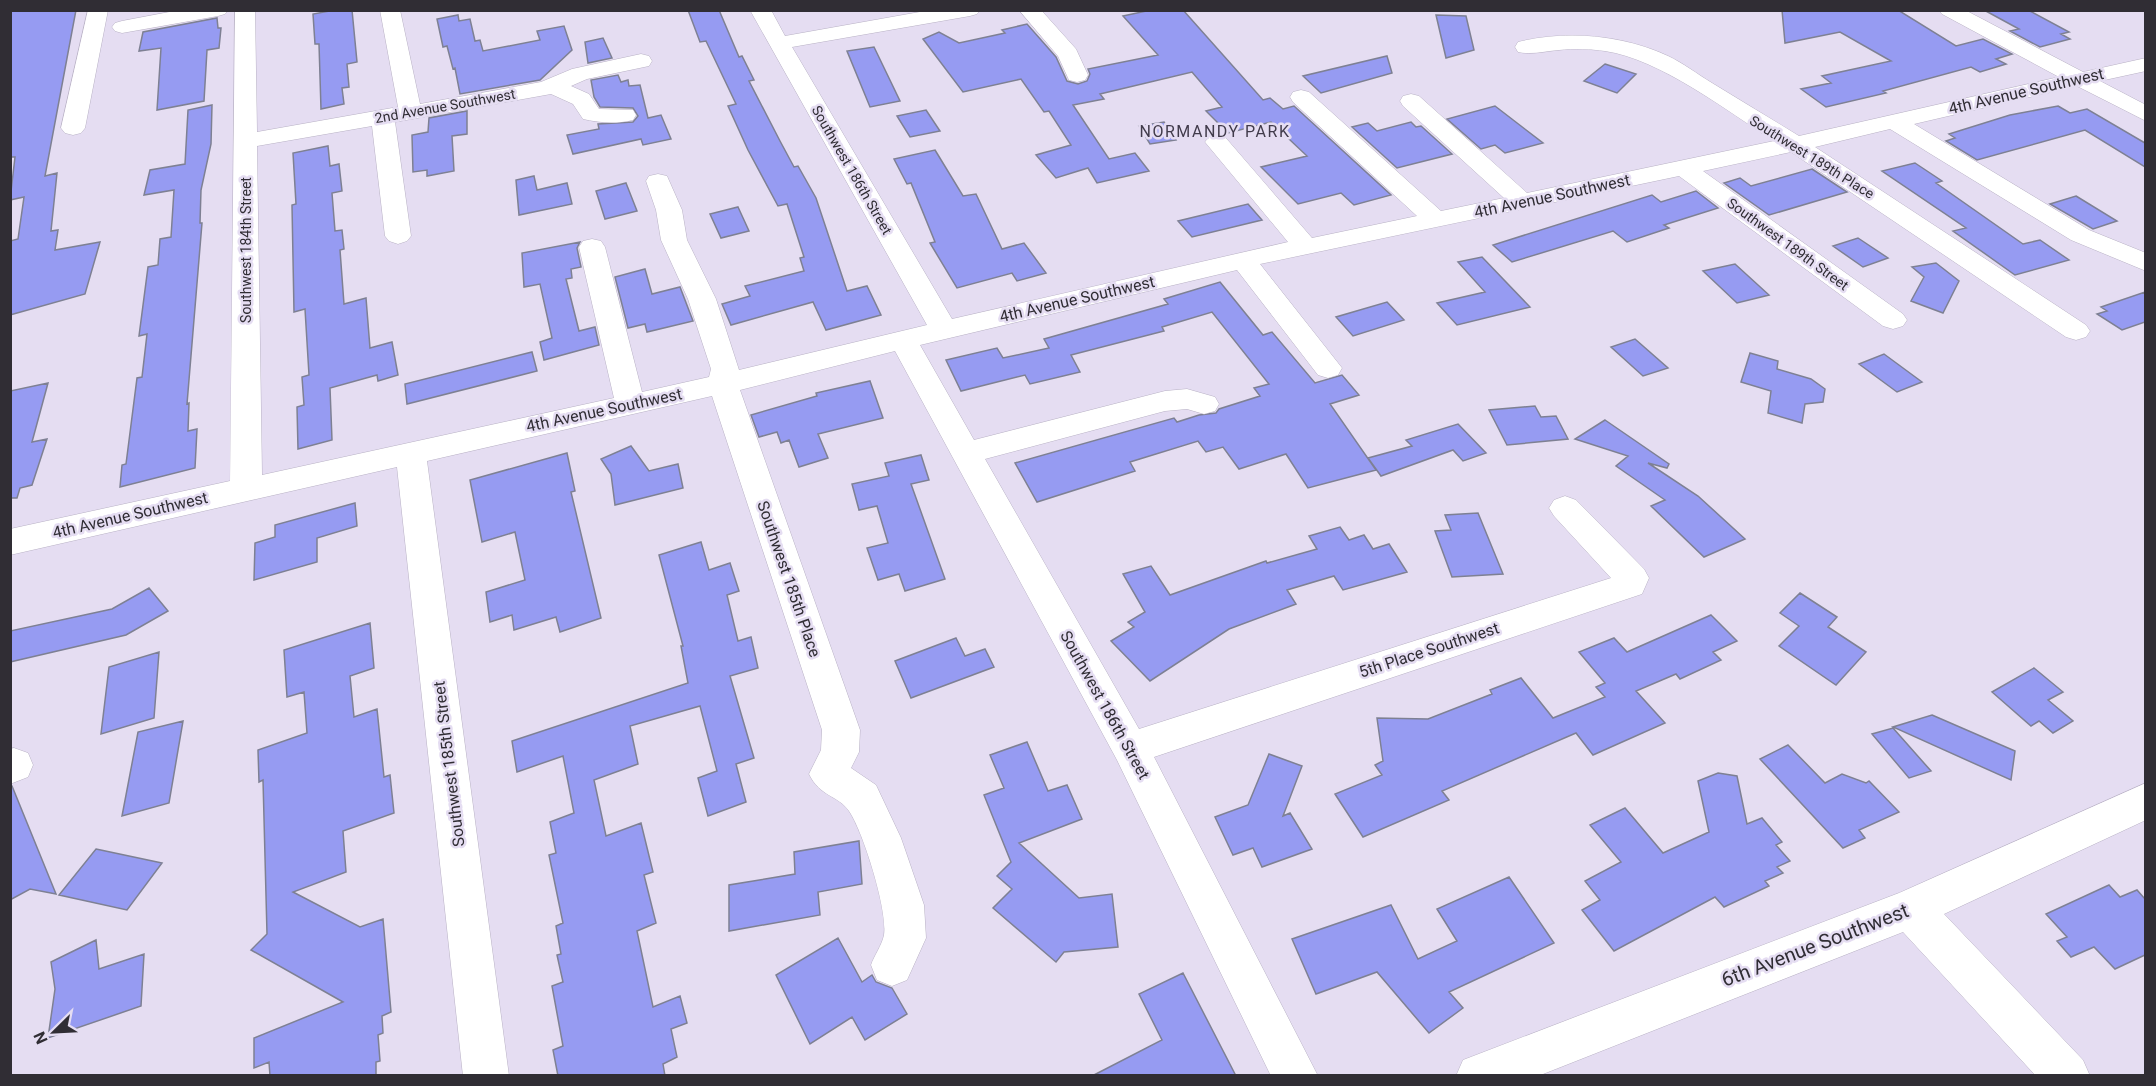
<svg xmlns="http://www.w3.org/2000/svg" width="2156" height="1086" viewBox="0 0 2156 1086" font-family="Roboto,sans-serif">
<rect width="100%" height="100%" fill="#e5ddf2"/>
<path fill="#969bf2" stroke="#7e8093" stroke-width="1.5" d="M10,10h66l-31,166 12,-3 -6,58 7,-1 -3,20 45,-8 -15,52 -75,21v-74l8,-2 6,-42 -14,3 5,-43h-5z
M335,10h17l5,52 -10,2 2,23 -7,1 2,16 -23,5 -2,-65h-4l-2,-30z
M688,10h31l20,47 3,-1 12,24 -5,1 31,60 14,26 4,-1 18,32 31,93 20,-5 14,29 -55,15 -13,-28 -82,23 -9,-21 28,-8 -5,-10 59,-15 -4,-13 4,-1 -17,-53 -9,2 -30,-56 -20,-44 8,-2 -30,-63 -6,1z
M1151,10h32l80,90 7,-2 13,11 11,-3 97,89 -37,10 -13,-12 -43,11 -37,-37 46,-11 -36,-34 -43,11 -22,-22 16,-4 -30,-35 -92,22 4,5 -31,6 36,54 26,-6 14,18 -52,12 -9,-15 -32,10 -20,-23 35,-10 -22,-34 -5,1 -23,-33 -58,13 -40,-53 16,-7 20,11 46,-10 -3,-3 25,-6 29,33 11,24 11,3 9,-3 3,-7 -2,-5 70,-14 -35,-39z
M1782,10h116l58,36 27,-7 29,15 -16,5 10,5 -26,8 -9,-5 -88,24 3,2 -60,14 -25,-18 30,-6 -9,-7 69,-15 -51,-29 -55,11z
M1984,10h44l41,22 -8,2 9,5 -30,8 -30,-16 9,-2z
M458,15l1,6 11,-2 5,22 5,-1 3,11 57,-11 -3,-9 27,-5 8,24 -32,30 -80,14 -5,-26 -2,1 -6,-23 -4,1 -6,-28z
M1436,15l30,1 8,34 -28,8z
M217,18l1,10h3l-2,20 -12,2 -3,51 -47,9 4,-62 -22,3 4,-19z
M603,38l9,20 -24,5 -3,-21z
M874,47l26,54 -30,6 -23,-56z
M1387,56l5,17 -71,20 -18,-17z
M1605,64l31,10 -19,19 -33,-12z
M618,75l3,7 7,-2 1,6 11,-1 8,33 13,-3 10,24 -28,6 -2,-6 -68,15 -6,-19 32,-6 -1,-5 35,-2 5,-6 -5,-8 -33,-1 -6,-10 -3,-17z
M212,105l-1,39 -10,46 -1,33h2l-15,181 2,-1 -1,28 9,-2 -2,39 -75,19 2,-22 4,-1 11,-86 5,-1 5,-43 -8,2 9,-69 10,-2 2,-26 11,-2 3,-47 -30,5 6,-25 35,-6 3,-54z
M1495,106l48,37 -38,10 -10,-8 -14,4 -34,-30z
M2058,106l12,7 17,-4 58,34v24l-60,-37 -108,30 -31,-19 9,-3 -6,-4 61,-19z
M926,110l14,21 -30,6 -13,-21z
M467,111v23l-15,2 2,35 -27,5v-6l-14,2 -1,-37 16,-3 1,-14z
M1164,122l12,18 -26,4 -11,-18z
M1411,122l5,5 5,-1 31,28 -55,14 -45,-41 16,-4 9,8z
M328,146l2,20 9,-2 3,27 -10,2 3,38 7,-1 2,19 -4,1 4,54 22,-6 4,50 22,-6 6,33 -20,6 -1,-6 -47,13 2,52 -34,9 -1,-42 7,-2 -2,-28 7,-2 -4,-66 -11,3 -2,-107 4,-1 -3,-51z
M935,150l28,46 13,-2 26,55 22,-6 22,30 -29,8 -5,-8 -55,15 -27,-45 5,-1 -24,-59 -4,1 -13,-25z
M1915,163l27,18 -6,2 87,61 17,-4 29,20 -54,15 -62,-44 13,-3 -84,-57z
M1812,169l35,23 -78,23 -45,-32 16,-5 11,8z
M534,176l3,14 30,-7 5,21 -53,11 -3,-35z
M626,183l11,28 -32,8 -9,-28z
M1696,191l22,17 -54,17 5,3 -42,14 -14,-11 -101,31 -19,-17 159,-50 9,7z
M2076,196l41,25 -24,8 -43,-25z
M1248,204l14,16 -70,17 -14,-16z
M738,207l11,24 -28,7 -11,-24z
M1858,238l30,20 -25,9 -30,-21z
M580,242l-3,6 4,19 -10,2 1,9 -6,1 13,52 16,-4 4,18 -55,15 -4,-18 12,-4 -12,-54 -16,3 -2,-34z
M1482,257l48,50 -73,18 -20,-22 48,-11 -27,-30z
M1936,263l23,18 -16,32 -32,-12 13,-24 -12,-10z
M1735,264l34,31 -32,8 -34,-32z
M645,269l7,25 28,-7 13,34 -46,11 -2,-8 -17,4 -13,-51z
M1220,282l43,53 9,-3 43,51 27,-8 17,20 -29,9 46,66 -68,18 -22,-34 -47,15 -16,-22 -17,5 -8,-11 -68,21 5,9 -98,31 -22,-39 159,-45 3,4 22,-7 17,-2 3,-4 41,-13 -6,-8 15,-4 -57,-72 -50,15 2,4 -93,24 9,17 -50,12 -5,-9 -64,16 -15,-31 51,-12 6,10 46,-10 -5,-9 124,-35 -4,-5z
M2145,292v30l-23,8 -25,-16 10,-3 -6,-4z
M1387,302l17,18 -51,16 -17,-19z
M1635,339l33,29 -25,8 -32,-29z
M532,352l5,19 -130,33 -2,-20z
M1750,353l28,8 -1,8 34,10 14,10 -2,13 -18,2 -3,19 -34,-10 3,-22 -30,-9z
M1884,354l38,28 -25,10 -38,-28z
M870,381l13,37 -65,16 10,24 -29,9 -10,-27 -8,3 -4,-11 -18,5 -8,-22 66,-19 -1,-3z
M48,383l-16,59 15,-3 -15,46 -12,3 -3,10h-7v-107z
M1535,406l6,11 15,-1 12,23 -61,6 -18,-35z
M1605,420l64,44 -2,4 -19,-5 50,33 47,43 -41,18 -53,-51 14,-6 -49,-34 12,-10 -53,-17z
M1458,424l28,29 -23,8 -10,-11 -72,26 -13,-18 44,-12 -6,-6z
M631,446l18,25 29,-7 5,24 -68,17 -4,-31 -10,-15z
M567,453l8,38 -4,1 30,126 -41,14 -4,-15 -42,13 -2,-15 -22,7 -4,-30 39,-12 -10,-48 -33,10 -12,-62z
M921,455l8,25 -18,4 34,95 -40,12 -6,-17 -21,6 -11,-32 21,-5 -11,-37 -18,4 -7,-26 37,-8 -4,-13z
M355,503l2,23 -40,12v24l-63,18 1,-37 20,-6v-12z
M1478,513l25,61 -51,3 -17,-46 16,-1 -6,-15z
M1340,527l9,13 15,-5 9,14 16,-5 18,28 -64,18 -9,-14 -47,14 9,14 -67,25 -79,52 -39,-40 23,-14 -6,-5 17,-10 -22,-38 28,-8 19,29 96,-34 1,2 50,-14 -8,-13z
M701,542l8,28 21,-7 9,28 -12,4 11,46 13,-4 7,31 -28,8 24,82 -18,6 10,38 -38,14 -10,-38 19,-7 -17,-65 -70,20 8,38 -44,16 12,56 35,-13 12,49 -9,3 12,48 -19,8 16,76 27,-11 7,27 -16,6 6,28 -14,7 2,12h-107l-5,-26 10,-4 -11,-60 11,-4 -6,-27 4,-1 -5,-28 7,-3 -14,-68 7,-2 -6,-31 24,-9 -11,-57 -46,16 -5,-31 176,-58 -7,-37h2l-24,-91z
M149,588l19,23 -42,24 -116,27v-31l102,-22z
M1800,593l37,24 -9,10 38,25 -30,33 -57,-39 20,-20 -19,-13z
M1711,615l26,26 -24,11 8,8 -41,19 -4,-5 -40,17 29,32 -72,32 -17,-22 -134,58 7,9 -86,37 -28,-43 47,-19 -7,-10 8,-4 -6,-43 51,1 64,-25 -2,-4 31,-12 32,40 52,-21 -9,-10 9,-4 -26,-31 35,-14 13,14z
M370,623l4,45 -24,8 4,41 23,-8 7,68 6,-2 4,38 -51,18 3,41 -53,20 67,35 23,-8 8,93 -9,4 1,17 -5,2 2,26 -4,1v14h-106l-1,-14 -15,6v-30l89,-36 -92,-52 16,-16 -4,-154 -4,2 -1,-32 49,-17 -3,-41 -17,5 -3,-47z
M956,638l9,18 20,-7 9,18 -83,31 -16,-37z
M159,652l-5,66 -53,16 8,-67z
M2034,668l29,24 -15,8 25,21 -20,12 -14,-12 -8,5 -39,-34z
M1932,715l83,36 -4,29 -118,-53z
M183,721l-14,82 -47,13 16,-84z
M1893,728l38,43 -22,7 -37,-44z
M1027,742l21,49 19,-6 15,34 -63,24 60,55 33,-4 6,53 -54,5 -8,10 -63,-54 19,-19 -15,-13 14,-14 -27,-67 20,-7 -14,-33z
M1788,745l37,38 17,-9 24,9 3,-2 30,31 -40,18 6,8 -22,10 -83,-89z
M1269,754l33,12 -19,50 7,-3 22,36 -50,18 -9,-19 -20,7 -18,-38 33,-12z
M1718,773l19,3 10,48 15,-6 20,24 -6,3 14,16 -13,6 6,6 -18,8 4,5 -45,21 -9,-10 -101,54 -32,-41 18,-10 -15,-19 36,-19 -31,-37 35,-17 38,45 46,-21 -11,-51z
M10,786h2l44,108 -26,-5 -20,11z
M859,841l3,43 -44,8 2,23 -91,16v-46l66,-11 -1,-22z
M96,849l66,14 -35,47 -68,-15z
M1509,877l45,66 -105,49 14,16 -34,25 -52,-61 -61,22 -24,-55 99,-34 27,54 39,-18 -20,-32z
M2109,885l11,12 17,-7 8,9v56l-30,14 -21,-22 -23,10 -14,-16 10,-4 -21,-23z
M838,938l24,44 10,-7 4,7 16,6 15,26 -42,26 -13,-23 -42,27 -34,-69z
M96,940l3,29 45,-15 -3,52 -93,32 7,-49 -4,-27z
M1183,973l53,103h-144l70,-36 -23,-46z"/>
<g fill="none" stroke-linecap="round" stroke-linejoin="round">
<g stroke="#b9b2c5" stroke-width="1">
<path id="minor" d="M88,10h20l-23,118 -4,5 -8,2 -8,-2 -4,-5z
M180,10h48l-3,4 -7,2 -96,17 -7,-2 -3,-4 3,-4 7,-2z
M235,10h20l2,122 141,-25 -18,-97h20l20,94 121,-22 31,-13 69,-15 8,2 3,5 -3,5 -62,13 -16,7 18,8 10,15 34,1 3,5 -3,5c-18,4 -32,3 -50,-1l-10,-15 -22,-10 -156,28 16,114 -4,5 -9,3 -9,-3 -4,-5 -13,-110 -115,20 5,329 352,-77 -35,-151 4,-6 9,-2 9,2 4,6 37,145 67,-15 2,-8 -23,-70 -27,-59 -5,-30 -10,-29 3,-5 9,-2 9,2 15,34 5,30 29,59 23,71 188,-45 -177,-315h21l14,26 146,-26h49l-3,4 -7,2 -178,31 160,272 336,-77 -83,-100 4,-5 8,-2 8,2 87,101 105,-22 -124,-114 -3,-5 3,-5 8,-2 8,2 132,119 63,-13 -101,-92 -3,-5 3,-5 8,-2 8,2 108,97 247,-52c-47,-30 -114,-82 -169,-90 -14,-2 -31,-3 -46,-1 -13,1 -27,5 -41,2l-3,-5 3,-5c49,-12 105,-7 150,14 15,7 29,18 44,27 29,18 58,35 87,53l260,-59 -117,-63 -3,-4h26l118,62 63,-14v13l-46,10 46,24v16l-69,-35 -163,38 175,106 57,23v18l-75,-31 -181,-111 -75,18 271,178 4,6 -4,6 -10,3 -10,-3 -275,-185 -88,19 200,143 4,6 -4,6 -10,3 -10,-3 -204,-150 -419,88 82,104 -4,7 -10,3 -10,-3 -81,-105 -317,75 54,95 191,-49 22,-2 28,8 4,7 -4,7 -11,3 -17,-5 -22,2 -180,48 154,270 472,-151 -57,-62 -5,-8 5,-8 11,-4 11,4 68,69 5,9 -7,16 -488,163 164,319h-47l-154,-316 -222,-409 -155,39 120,340 -1,22 -8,16 25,17 25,53 23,67 2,33 -19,42 -15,6 -15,-6 -6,-15c3,-9 11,-20 13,-30 4,-24 -21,-104 -35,-124 -11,-16 -29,-14 -40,-37l12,-24 1,-20 -110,-334 -285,65 82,615h-46l-66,-609 -387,88v-26l220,-48z
M1019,10h22l35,39 12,26 -3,5 -8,2 -8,-2 -11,-24z
M14,748l14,5 5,12 -5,12 -18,7v-35z
M2146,783v37l-202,94 139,146 7,16h-54l-133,-144 -365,144h-82l7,-16 436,-167z"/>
</g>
<use href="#minor" fill="#fff" fill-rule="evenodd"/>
</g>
<g text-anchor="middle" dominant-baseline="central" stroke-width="5" stroke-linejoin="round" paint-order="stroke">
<g font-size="14" fill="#302d34" stroke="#e5ddf2">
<text transform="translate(445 106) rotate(-10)">2nd Avenue Southwest</text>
<text transform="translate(1812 157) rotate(32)">Southwest 189th Place</text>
<text transform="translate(852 170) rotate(60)">Southwest 186th Street</text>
<text transform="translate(1788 244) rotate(36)">Southwest 189th Street</text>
<text transform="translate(246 250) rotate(-90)">Southwest 184th Street</text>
</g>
<g font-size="16" fill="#302d34" stroke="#e5ddf2">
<text transform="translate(2026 91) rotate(-13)">4th Avenue Southwest</text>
<text transform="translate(1552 196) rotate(-12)">4th Avenue Southwest</text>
<text transform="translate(1077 299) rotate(-13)">4th Avenue Southwest</text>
<text transform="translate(604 410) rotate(-12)">4th Avenue Southwest</text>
<text transform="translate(130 515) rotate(-13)">4th Avenue Southwest</text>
<text transform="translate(789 579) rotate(71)">Southwest 185th Place</text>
<text transform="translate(1429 650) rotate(-18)">5th Place Southwest</text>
<text transform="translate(1105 705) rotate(61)">Southwest 186th Street</text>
<text transform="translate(449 764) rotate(-97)">Southwest 185th Street</text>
</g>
<g font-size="16" letter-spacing="1.5" fill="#413b4b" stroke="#e5ddf2">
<text x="1215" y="131">NORMANDY PARK</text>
</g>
<g font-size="20" fill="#302d34" stroke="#e5ddf2">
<text transform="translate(1815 945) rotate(-21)">6th Avenue Southwest</text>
</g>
</g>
<rect width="2156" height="1086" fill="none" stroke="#302d34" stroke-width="24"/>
<g transform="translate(54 1032) rotate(246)" stroke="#e5ddf2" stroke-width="4.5" paint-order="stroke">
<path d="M0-4.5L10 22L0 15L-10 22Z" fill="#302d34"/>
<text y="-9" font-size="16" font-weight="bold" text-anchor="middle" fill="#302d34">N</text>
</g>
</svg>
